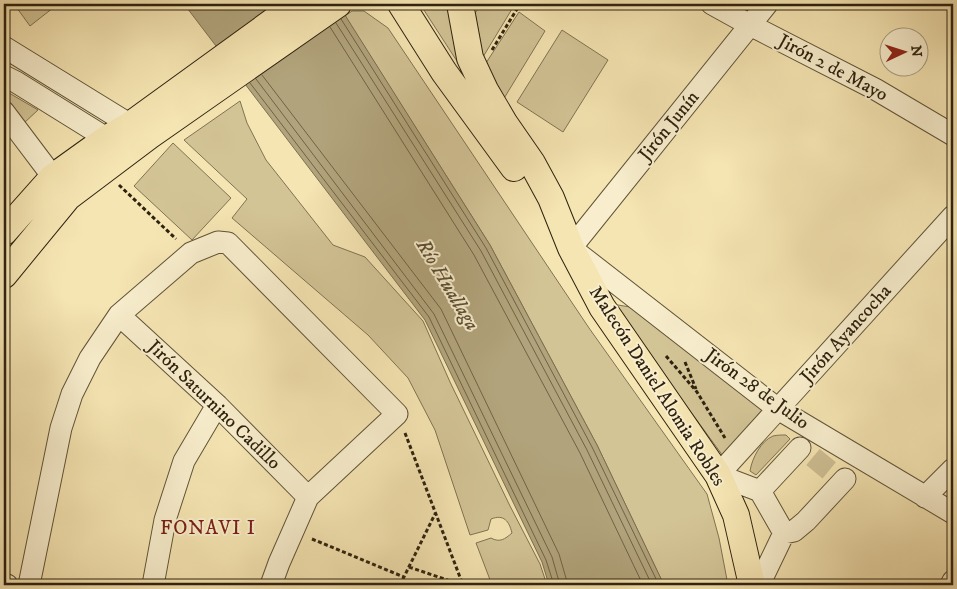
<svg xmlns="http://www.w3.org/2000/svg" width="957" height="589" viewBox="0 0 957 589" font-family="'IM FELL DW Pica',serif">
<rect width="100%" height="100%" fill="#f5e5b2"/>
<filter id="stains"><feTurbulence type="fractalNoise" baseFrequency=".004" numOctaves="4"/><feColorMatrix values="0 0 0 0 .2 0 0 0 0 .09 0 0 0 0 .02 0 0 0 .5 -.17"/></filter>
<radialGradient id="worn" r=".72"><stop offset=".6" stop-color="#630" stop-opacity="0"/><stop offset="1" stop-color="#630" stop-opacity=".3"/></radialGradient>
<path fill="#d3c496" stroke="#807353" d="M14,4h44l-28,22z
M420,4h35l84,184z
M482,4h33l-32,53 -8,-44z
M352,11h12l24,17 201,300 118,166 12,44 9,47h-64l-67,-140 -107,-200 -145,-229z
M519,12l26,19 -42,69 -17,-37z
M562,30l46,30 -45,72 -46,-30z
M4,90l34,20 -14,13 -20,-27z
M240,101l7,22 19,37 67,85 32,12 58,64 27,61 60,124 30,58 7,21h-55l-16,-42 15,-5c9,5 14,1 21,-5 -3,-12 -8,-19 -21,-14l-3,11 -18,5 -35,-105 -27,-52 -40,-43 -136,-117 15,-19 -63,-59z
M173,143l58,55 -39,42 -58,-54z
M612,304l18,3 132,103 -39,46z
M786,435l4,4 -34,36 -6,-4c2,-13 11,-30 23,-35 4,-1 9,-1 13,-1z"/>
<path fill="#b1a37b" stroke="#7d6f50" d="M184,4h154l152,241 107,200 67,140h-115l-7,-23 -117,-242z"/>
<g fill="none" stroke-linecap="round" stroke-linejoin="round">
<path stroke="#706246" stroke-width="1" d="M341,19l145,229 106,199 67,138
M336,23l145,228 106,199 65,135
M330,27l144,228 106,198 63,132
M262,75l179,234 118,245 9,31
M256,79l178,235 118,243 8,28
M250,83l179,234 117,243 8,25"/>
<path stroke="#cdbe92" stroke-width="21" stroke-dasharray="21 11" stroke-linecap="butt" d="M813,457l23,19"/>
<g stroke="#605338" stroke-width="23">
<path id="minor" d="M712,4l38,21 125,64 78,46
M767,4l-196,244 207,161 175,104
M4,47l138,85
M4,76l12,6 103,64
M4,112l49,65
M119,315l98,90 91,92
M760,491l40,-43
M925,497l28,-28
M784,533l10,-2 12,-10 39,-42
M4,584l3,1
M29,585l32,-157 11,-34 18,-36 29,-43 72,-62 27,-11 10,1 169,171 -89,83 -29,66 -8,22
M153,585l12,-65 19,-59 33,-56
M759,585l25,-52 -24,-42 -42,-16 235,-259
M951,585l2,-4"/>
</g>
<g stroke="#2e2210" stroke-width="28">
<path id="major" d="M401,4l43,68 70,96
M460,4l10,54 15,32 20,34 27,39 19,35 20,50 31,59 116,168 18,40 16,70
M4,232l49,-55 53,-38 24,-14 167,-121
M4,275l64,-78 81,-61 189,-132"/>
</g>
<path stroke="#2e2210" stroke-width="3" stroke-dasharray="4 2.5" stroke-linecap="butt" d="M492,50l28,-46
M119,185l57,54
M666,356l31,36 28,46
M685,362l11,27
M405,433l58,152
M312,539l92,38
M409,567l53,18
M400,585l35,-71"/>
<use href="#minor" stroke="#f8eecd" stroke-width="21"/>
<use href="#major" stroke="#f5e5b2" stroke-width="26"/>
</g>
<g text-anchor="middle" dominant-baseline="central" stroke-width="4" stroke-linejoin="round" paint-order="stroke">
<g font-size="19" fill="#2e2210" stroke="#f8eecd">
<text transform="translate(833 68) rotate(28)">Jirón 2 de Mayo</text>
<text transform="translate(669 126) rotate(-51)">Jirón Junín</text>
<text transform="translate(846 334) rotate(-48)">Jirón Ayancocha</text>
<text transform="translate(657 386) rotate(57)">Malecón Daniel Alomia Robles</text>
<text transform="translate(757 389) rotate(36)">Jirón 28 de Julio</text>
<text transform="translate(214 405) rotate(44)">Jirón Saturnino Cadillo</text>
</g>
<g font-size="20" font-style="italic" fill="#5c4f35" stroke="#f8eecd">
<text transform="translate(447 285) rotate(59)">Río Huallaga</text>
</g>
<g font-size="20" letter-spacing="1" fill="#7a1f14" stroke="#f8eecd">
<text x="208" y="528">FONAVI I</text>
</g>
</g>
<rect width="957" height="589" fill="none" stroke="#f5e5b2" stroke-width="20"/>
<rect x="5" y="5" width="947" height="579" fill="none" stroke="#2e2210" stroke-width="2.5"/>
<rect x="10" y="10" width="937" height="569" fill="none" stroke="#2e2210"/>
<g transform="translate(904 52) rotate(86)"><circle r="24" fill="#f8eecd" stroke="#a79c81"/>
<path d="M0-4L9 19L0 12L-9 19Z" fill="#8f2418"/>
<text y="-8" font-size="14" font-weight="bold" text-anchor="middle" fill="#2e2210">N</text>
</g>
<rect width="100%" height="100%" filter="url(#stains)"/>
<rect width="100%" height="100%" fill="url(#worn)"/>
</svg>
